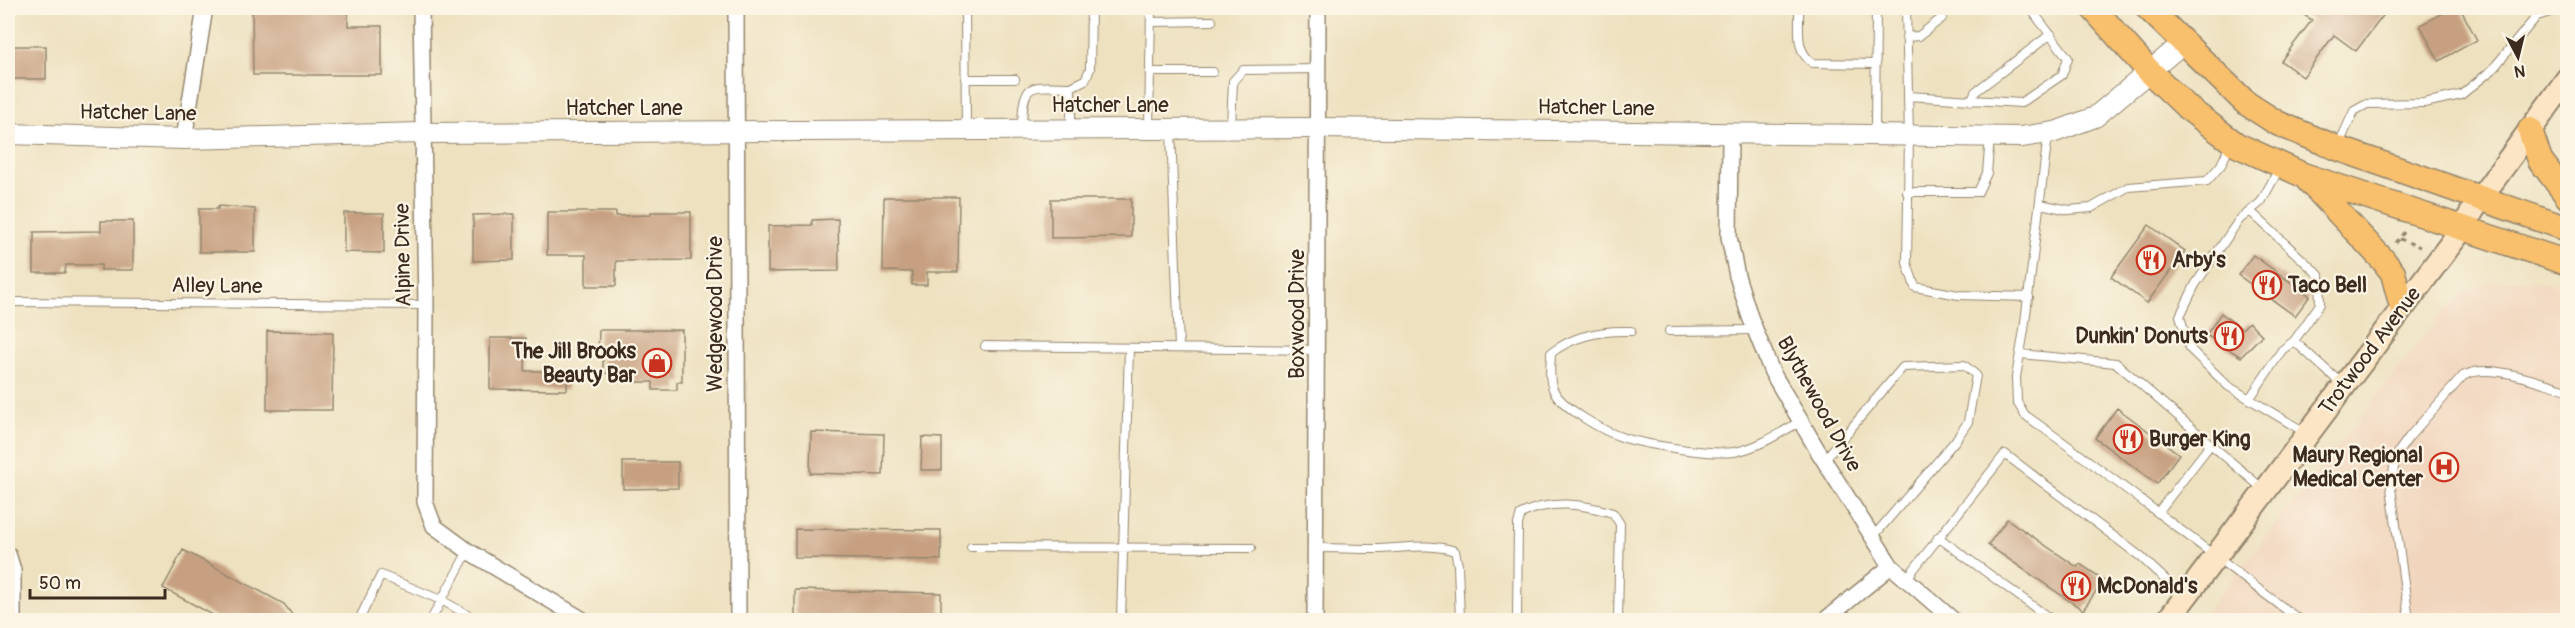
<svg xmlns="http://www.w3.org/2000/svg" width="2575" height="628" viewBox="0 0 2575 628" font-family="Pangolin,sans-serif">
<rect width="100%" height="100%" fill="#fcf5e5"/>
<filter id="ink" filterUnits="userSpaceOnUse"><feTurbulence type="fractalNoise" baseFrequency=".0167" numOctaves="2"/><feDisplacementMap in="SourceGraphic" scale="12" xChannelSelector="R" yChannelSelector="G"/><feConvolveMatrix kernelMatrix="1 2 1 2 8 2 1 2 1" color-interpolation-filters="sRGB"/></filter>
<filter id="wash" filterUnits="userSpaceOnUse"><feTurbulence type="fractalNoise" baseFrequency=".008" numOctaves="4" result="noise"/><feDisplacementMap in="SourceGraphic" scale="24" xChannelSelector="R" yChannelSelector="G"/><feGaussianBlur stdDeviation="1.35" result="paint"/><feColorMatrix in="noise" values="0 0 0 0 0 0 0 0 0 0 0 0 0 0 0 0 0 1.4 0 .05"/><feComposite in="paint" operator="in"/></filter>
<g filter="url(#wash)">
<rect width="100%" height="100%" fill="#ede1bf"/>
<path fill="#f1d5bd" d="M2516,279l36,4 15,7v330h-367l242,-306 21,-20 28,-12z"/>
<g id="blocks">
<path fill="#c7a081" d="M252,8h96v18h34v49h-129z
M2293,8h96l-33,43 -22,-16 -31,42 -22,-16 31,-41z
M2453,8h7l17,32 -38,21 -19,-36z
M8,46h38v33h-38z
M884,197h75l-1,75h-31v13h-15v-13l-29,-1z
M1051,199h80v38l-80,1z
M218,206l37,3v43h-56v-43h19z
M547,212h69v4l35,-1v-3h40v48l-75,1v25h-30v-31h-39z
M344,213h40v40l-40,-1z
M514,214v46l-41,1v-46z
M838,219l1,52 -71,1v-46l44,-1v-5z
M101,221h32v49h-32v-5h-35l-1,8h-31v-41l67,-1z
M2149,225l36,26 -38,52 -36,-26z
M2253,255l57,41 -15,20 -57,-41z
M2221,313l21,16 7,-7 13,13 -21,22 -35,-22z
M599,330h83v52h-5v8h-24v-8h-19v-8l-31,-1v-16h-5z
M267,331l66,1 -1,78h-65z
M490,338h36l-1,33h43l-1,19 -77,-1z
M2117,408l62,46 -22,30 -62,-46z
M811,432l73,2 -1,41 -73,-2z
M922,437l20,1v32h-21z
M623,462h55v26l-55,1z
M2007,519l70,48 3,-3 24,16 -21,30 -95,-65z
M795,529l146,1v30l-146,-2z
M183,550l101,54 13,17h-73l-61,-33z
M795,590l146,3v28h-146z"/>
</g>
</g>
<g filter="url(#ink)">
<use href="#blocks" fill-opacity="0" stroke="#94866e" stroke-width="1.5"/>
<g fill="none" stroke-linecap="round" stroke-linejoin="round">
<g stroke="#94866e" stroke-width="10">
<path id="service" d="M965,8l1,120
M1799,8c1,20 -5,43 14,55l63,1
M1906,8l3,128 -2,127 8,24 44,8 70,2
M1151,22l61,-1
M1906,37l13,-1 23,-18
M1150,72h63
M965,79h50
M1908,96l113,7 41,-28 6,-17 -38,-50
M1971,101l4,-9 76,-58
M1149,127l2,-119
M1231,127l2,-46 10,-11 75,-1
M1022,128c1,-47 6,-42 49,-41
M1071,128v-41l14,-7 5,-11 1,-61
M1171,130l8,218
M1875,134l1,-126
M2048,135l-24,195 -8,47 1,25 8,13c94,66 183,137 275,205
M2338,146l16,-35 13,-7 57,-1 37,-8 31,-25 45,-54 23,-7 8,2
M2280,167l-19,35 -22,18 -44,65 -15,31 9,32 39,38 78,47
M1907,192h71l9,-19 3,-36
M2040,204l29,6 22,-2 37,-21 79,-6 14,-16 9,-20
M2250,211l69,64 1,29 -26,37 49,44
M8,302l418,3
M1631,331c-28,-1 -57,4 -80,22 0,11 -3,25 2,36 8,19 52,43 71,49 25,7 84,17 110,14 24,-4 46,-19 67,-31
M1669,331l86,-1
M985,346l332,4
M2020,354l96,9 148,127
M2250,398l32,-48 12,-9
M1824,460l79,-93 61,-2 12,10 -8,47 -13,19 -82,96
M2159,511l51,-66
M1938,537l114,83
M971,547l280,1
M1316,548c19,0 39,1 58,1 27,0 54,-7 81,2l3,14 2,55
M1906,579l99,-125 136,103 43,40
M359,620l22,-45 62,26 34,19
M431,620l37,-69
M1121,620l8,-272
M1517,620l1,-96 3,-10c29,-15 62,-10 92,-1l7,11 -2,96
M2409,620l-18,-132 3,-21 5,-16 10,-14 54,-61c25,-15 77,7 105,14"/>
</g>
<g stroke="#94866e" stroke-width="18">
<path id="minor" d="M421,8l5,297 -1,197 9,24 34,25 115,69
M736,8l2,612
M1730,135l-1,102 8,39 13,41 22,55 46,79 73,115 62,54
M184,139l21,-131
M8,554l5,16v50
M1315,620l3,-612
M1825,620l66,-54"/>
</g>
<g stroke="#94866e" stroke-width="22">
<path id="tertiary" d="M8,134l176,5 237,-6 898,-5 702,9 34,-5 40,-15 87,-73"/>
</g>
<g stroke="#94866e" stroke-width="26">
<path id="secondary" d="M2168,620l294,-391 17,-29 89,-122"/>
</g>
<g stroke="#94866e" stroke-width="27">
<path id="primary" d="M2093,8l55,62 41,39 48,36 66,30 265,88
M2148,8l98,95 31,20 60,25 231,81
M2530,130l10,30 28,37
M2307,179l76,81 10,13 9,34"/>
</g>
<path stroke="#94866e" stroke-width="3" stroke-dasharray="4.5 4.5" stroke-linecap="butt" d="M2400,239l20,8
M2396,243l9,-12"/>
<use href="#service" stroke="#fff" stroke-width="8"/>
<use href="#minor" stroke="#fff" stroke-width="15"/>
<use href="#tertiary" stroke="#fff" stroke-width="20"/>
<use href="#secondary" stroke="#fce5c4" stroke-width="22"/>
<use href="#primary" stroke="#f8bf6c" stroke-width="24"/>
</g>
</g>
<defs>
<g id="restaurant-ring" transform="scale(1.5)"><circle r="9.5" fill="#fcf5e5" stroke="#c8321e" stroke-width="1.5"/><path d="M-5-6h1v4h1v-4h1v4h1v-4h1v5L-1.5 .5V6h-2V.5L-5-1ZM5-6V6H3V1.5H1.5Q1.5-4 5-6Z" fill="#c8321e"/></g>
<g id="shop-ring" transform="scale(1.5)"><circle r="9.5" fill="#fcf5e5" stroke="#c8321e" stroke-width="1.5"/><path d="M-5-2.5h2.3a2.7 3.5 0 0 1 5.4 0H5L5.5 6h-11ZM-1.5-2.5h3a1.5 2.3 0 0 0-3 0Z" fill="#c8321e"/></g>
<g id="hospital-ring" transform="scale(1.5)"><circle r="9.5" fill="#fcf5e5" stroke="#c8321e" stroke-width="1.5"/><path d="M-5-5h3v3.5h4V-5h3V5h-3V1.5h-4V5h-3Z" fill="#c8321e"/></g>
</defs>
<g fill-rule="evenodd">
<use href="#restaurant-ring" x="2151" y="260"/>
<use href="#restaurant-ring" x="2267" y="285"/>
<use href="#restaurant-ring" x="2229" y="336"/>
<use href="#shop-ring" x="657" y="363"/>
<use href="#restaurant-ring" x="2128" y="439"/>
<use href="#hospital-ring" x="2444" y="467"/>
<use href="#restaurant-ring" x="2076" y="586"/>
</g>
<g text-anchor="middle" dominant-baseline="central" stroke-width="4.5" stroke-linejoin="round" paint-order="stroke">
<g font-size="21" fill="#3b2a1e" stroke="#fcf5e5">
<text x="1110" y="105">Hatcher Lane</text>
<text x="624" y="108">Hatcher Lane</text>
<text transform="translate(1596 108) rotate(1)">Hatcher Lane</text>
<text transform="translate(138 113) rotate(1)">Hatcher Lane</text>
<text transform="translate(403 255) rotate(-91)">Alpine Drive</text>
<text transform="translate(217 286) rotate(1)">Alley Lane</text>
<text transform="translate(715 314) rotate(-90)">Wedgewood Drive</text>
<text transform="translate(1297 314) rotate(-90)">Boxwood Drive</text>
<text transform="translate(2370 351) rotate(-53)">Trotwood Avenue</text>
<text transform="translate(1819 404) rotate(61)">Blythewood Drive</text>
</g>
<g font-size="21" font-weight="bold" fill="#3b2a1e" stroke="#fcf5e5" text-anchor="start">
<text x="2172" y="260">Arby's</text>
<text x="2288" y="285">Taco Bell</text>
<text x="2208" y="336" text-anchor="end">Dunkin' Donuts</text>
<text x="636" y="351" text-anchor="end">The Jill Brooks<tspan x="636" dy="24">Beauty Bar</tspan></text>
<text x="2149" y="439">Burger King</text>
<text x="2423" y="455" text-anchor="end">Maury Regional<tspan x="2423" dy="24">Medical Center</tspan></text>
<text x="2097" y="586">McDonald's</text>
</g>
</g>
<rect width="2575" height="628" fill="none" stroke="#fcf5e5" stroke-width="30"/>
<g transform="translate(2518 57) rotate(173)" stroke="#fcf5e5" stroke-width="4.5" paint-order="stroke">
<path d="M0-4.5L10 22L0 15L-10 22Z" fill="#3b2a1e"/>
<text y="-9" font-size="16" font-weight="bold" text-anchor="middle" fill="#3b2a1e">N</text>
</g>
<path d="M30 589v9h135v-9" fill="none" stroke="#3b2a1e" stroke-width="3"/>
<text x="39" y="589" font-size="18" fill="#3b2a1e" stroke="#fcf5e5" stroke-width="4.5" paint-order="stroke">50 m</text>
</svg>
